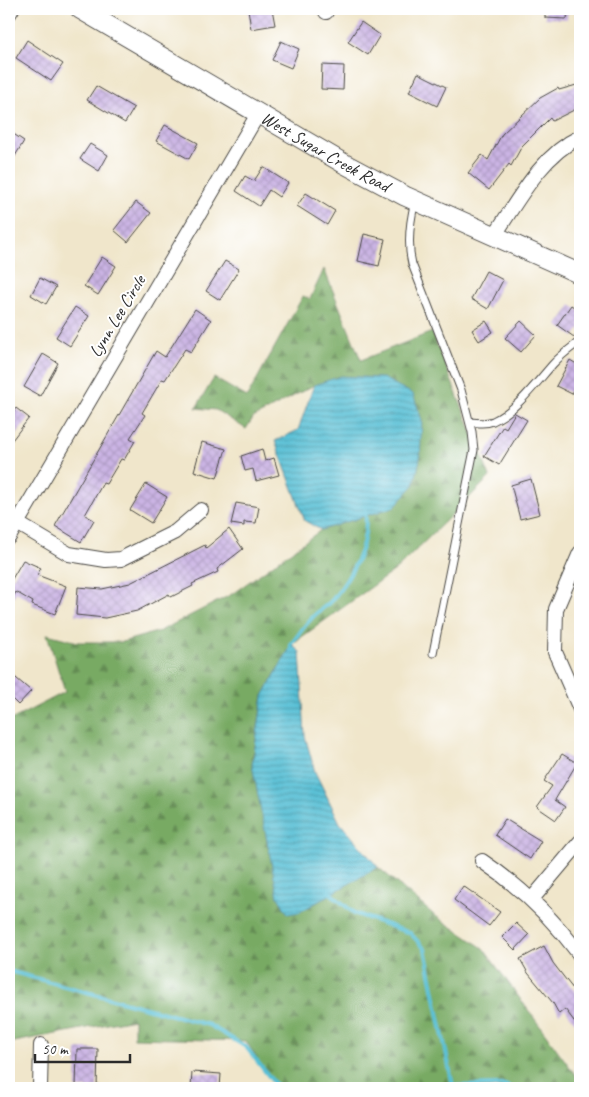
<svg xmlns="http://www.w3.org/2000/svg" width="589" height="1097" viewBox="0 0 589 1097" font-family="Caveat,sans-serif">
<defs>
<pattern id="forest-firs" width="22" height="20" patternUnits="userSpaceOnUse" patternTransform="scale(1.25)"><rect width="22" height="20" fill="#78aa64"/><path d="M5 1l3.5 6h-7zM16 11l3.5 6h-7z" fill="#638b53"/></pattern>
<pattern id="water-rules" width="6" height="5" patternUnits="userSpaceOnUse" patternTransform="scale(1.25)"><rect width="6" height="5" fill="#57bfd5"/><path d="M0 2.5h6" fill="none" stroke="#489bad"/></pattern>
<pattern id="building-cross-hatch" width="8" height="8" patternUnits="userSpaceOnUse" patternTransform="scale(1.25)"><rect width="8" height="8" fill="#cbb4e4"/><path d="M0 0l8 8M0 8l8-8" fill="none" stroke="#ae9bc4"/></pattern>
</defs>
<rect width="100%" height="100%" fill="#fff"/>
<filter id="ink" filterUnits="userSpaceOnUse"><feTurbulence type="fractalNoise" baseFrequency=".02" numOctaves="2"/><feDisplacementMap in="SourceGraphic" scale="10" xChannelSelector="R" yChannelSelector="G"/><feConvolveMatrix kernelMatrix="1 2 1 2 8 2 1 2 1" color-interpolation-filters="sRGB"/></filter>
<filter id="wash" filterUnits="userSpaceOnUse"><feTurbulence type="fractalNoise" baseFrequency=".0096" numOctaves="4" result="noise"/><feDisplacementMap in="SourceGraphic" scale="20" xChannelSelector="R" yChannelSelector="G"/><feGaussianBlur stdDeviation="1.12" result="paint"/><feColorMatrix in="noise" values="0 0 0 0 0 0 0 0 0 0 0 0 0 0 0 0 0 1.4 0 .05"/><feComposite in="paint" operator="in"/></filter>
<g filter="url(#wash)">
<rect width="100%" height="100%" fill="#f0e6cb"/>
<path fill="url(#forest-firs)" stroke="#526a48" d="M324,269l37,91 71,-28 58,145 -92,91 -106,76 -29,52 -11,69 48,147 78,-45 56,48 49,33 97,133v7h-305l-29,-47 -112,-3v-19l-125,24v-322l56,-29 -18,-58 31,8h44l38,-11 72,-37 89,-64 73,-23 -80,-122 -61,33 -7,11 -30,-19 -20,-2 18,-30 33,19 56,-101 7,3z"/>
<path fill="url(#water-rules)" stroke="#417580" d="M341,376l42,2 30,16 9,26 -2,39 -6,26 -20,22 -73,23 -16,-9 -30,-80 23,-11 16,-45z
M292,644l8,8 5,84 10,36 25,51 38,44 -78,45 -12,2 -10,-17 -26,-132 11,-69z"/>
<g fill="none" stroke-linecap="round" stroke-linejoin="round">
<path stroke="#57bfd5" stroke-width="4" d="M291,649v-5c7,-8 12,-17 19,-24 6,-8 16,-13 23,-21 19,-24 37,-55 32,-88
M328,891l26,22 56,20 15,16 28,137
M9,971l200,54 37,22 32,41
M449,1088l4,-2 52,-1 5,3"/>
</g>
<g id="blocks">
<path fill="url(#building-cross-hatch)" d="M248,9h24l3,16 -24,4z
M545,9h23l-1,10 -22,-1z
M361,22l19,13 -12,20 -20,-13z
M27,40l36,24 -12,17 -35,-23z
M281,41l18,8 -8,19 -19,-8z
M322,65l22,1 -1,24 -22,-1z
M418,73l28,14 -9,19 -28,-14z
M580,84v23l-28,14 -2,-3 -28,28 -11,20 -2,-2 -20,26 -21,-17 14,-18 6,5 14,-26 38,-36 18,-10 1,2z
M96,86l38,22 -9,15 -38,-23z
M165,125l33,18 -9,16 -33,-18z
M9,131l15,10 -15,25z
M90,144l18,11 -9,16 -19,-12z
M263,167l25,16 -9,14 -10,-7 -10,16 -23,-15 9,-15 9,5z
M306,193l29,18 -8,14 -30,-19z
M136,202l15,11 -23,29 -14,-12z
M364,234l21,5 -6,27 -21,-5z
M102,257l14,9 -18,29 -14,-9z
M225,261l14,8 -19,31 -14,-9z
M486,271l17,9 -15,29 -17,-10z
M40,278l16,9 -10,17 -15,-9z
M571,305l9,6v17l-6,9 -17,-12z
M75,307l14,9 -19,30 -14,-9z
M195,309l16,11 -20,32 -6,-3 -20,31 -3,-1 -20,34 3,2 -15,23 5,3 -11,19 -3,-1 -15,25 -3,-1 -18,32 9,5 -13,22 -26,-16 101,-175 9,6z
M486,321l7,11 -14,9 -7,-11z
M521,321l15,14 -15,17 -16,-14z
M43,354l15,9 -18,33 -16,-9z
M570,360l10,6v11l-8,17 -16,-8z
M16,408l13,10 -20,26v-26z
M515,413l12,7 -28,45 -15,-9 19,-30 3,2z
M202,442l24,7 -9,29 -23,-7z
M262,449l3,12 9,-3 5,17 -23,6 -3,-12 -8,2 -4,-15z
M531,479l9,35 -20,5 -9,-34z
M146,484l21,13 -16,26 -21,-13z
M236,503l23,4 -3,16 -12,-1v4l-13,-2z
M229,529l14,20 -26,20 1,3 -26,12 1,2 -22,11 -2,-3 -32,17 -32,7 -29,-3 2,-28 24,2 28,-6 75,-38 1,3z
M23,560l18,8 -4,7 29,11 -11,28 -23,-9 1,-3 -17,-10 -7,13v-21z
M9,672l22,19 -13,14 -9,-9z
M562,754l15,9 -22,37 10,7 -9,13 -19,-13 15,-21 -8,-5z
M505,819l36,22 -11,18 -35,-24z
M463,886l37,26 -11,14 -35,-26z
M516,923l13,12 -14,15 -13,-13z
M544,946l9,17 27,35v31l-15,-20 -6,5 -6,-11 -25,-30 -8,-14z
M77,1049h21l-1,39h-21z
M192,1072l29,2 -1,14h-29z"/>
</g>
</g>
<g filter="url(#ink)">
<use href="#blocks" fill-opacity="0" stroke="#494743" stroke-width="1"/>
<g fill="none" stroke-linecap="round" stroke-linejoin="round">
<g stroke="#494743" stroke-width="9">
<path id="lane" d="M415,201c-5,20 -8,42 -3,63l49,126 11,42 2,18 -41,203
M470,422c8,1 16,2 23,-1 24,-11 43,-38 60,-57 8,-9 18,-16 27,-23"/>
</g>
<g stroke="#494743" stroke-width="16">
<path id="street" d="M326,12l1,-3
M9,14l3,-5
M494,236c23,-34 47,-81 86,-99
M17,523l52,31 37,6 15,-1 54,-27 26,-22
M9,537l249,-423
M580,553l-24,56 -1,43 25,57
M482,861c39,26 70,56 98,94
M532,899l48,-57
M40,1088l1,-43"/>
</g>
<g stroke="#494743" stroke-width="21">
<g id="secondary">
<path id="s1" d="M80,9l263,154 62,33 175,78"/>
</g>
</g>
<use href="#lane" stroke="#fff" stroke-width="7"/>
<use href="#street" stroke="#fff" stroke-width="14"/>
<use href="#secondary" stroke="#fff" stroke-width="19"/>
</g>
</g>
<g text-anchor="middle" dominant-baseline="central" stroke-width="4" stroke-linejoin="round" paint-order="stroke">
<g font-size="18" fill="#2b2b2b" stroke="#fff">
<text stroke="none"><textPath href="#s1" startOffset="284">West Sugar Creek Road</textPath></text>
<text transform="translate(117 316) rotate(-59)">Lynn Lee Circle</text>
</g>
</g>
<rect width="589" height="1097" fill="none" stroke="#fff" stroke-width="30"/>
<path d="M35 1054v8h95v-8" fill="none" stroke="#2b2b2b" stroke-width="2.5"/>
<text x="42" y="1054" font-size="15" fill="#2b2b2b" stroke="#ffffff" stroke-width="4" paint-order="stroke">50 m</text>
</svg>
